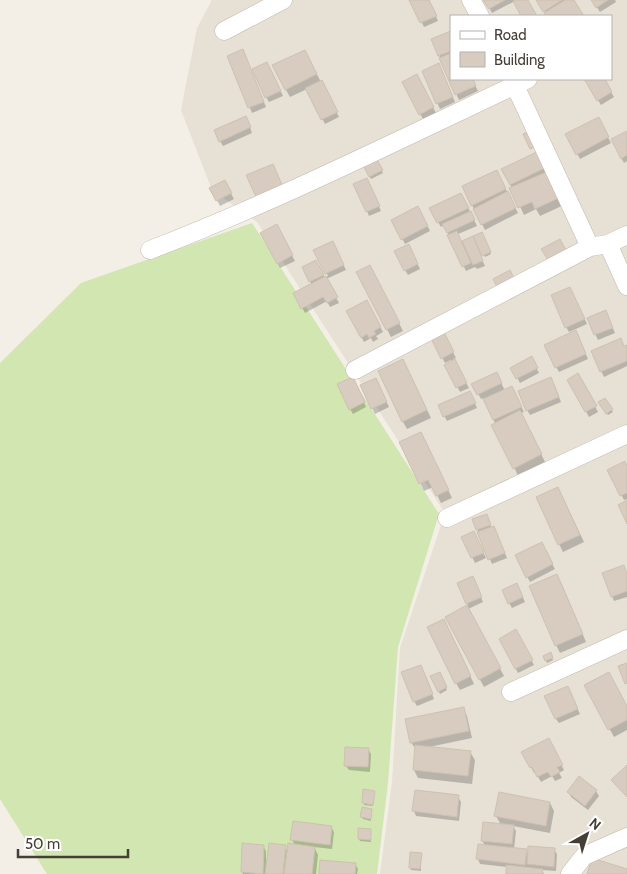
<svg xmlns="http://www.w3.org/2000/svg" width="627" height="874" viewBox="0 0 627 874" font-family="Cabin,sans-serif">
<rect width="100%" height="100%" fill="#f3eee6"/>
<path fill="#e6e0d5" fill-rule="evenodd" d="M212,0h415v874h-247l12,-92 8,-134 45,-135 -188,-291 -45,-32 -31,-80 16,-82zM451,16h160v63h-160z"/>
<path fill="#d1e6b1" d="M252,223l187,291 -41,133 -10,136 -11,91h-330l-47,-75v-436l81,-80z"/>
<path fill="#0003" d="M411,0h18l9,21 -14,6z
M485,0h42l9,16h-14l-7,-15 -23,12z
M537,0h36l10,16h-35z
M592,0h23l1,2 -16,10z
M451,32v47h21l6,12 -19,9 -27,-60z
M229,56h16l21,51 -14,6z
M309,59l30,58 -14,7 -18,-35 -17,8 -4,-7z
M270,68l13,28 -14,6 -3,-5z
M441,70l14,32 -15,7 -17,-38z
M416,75l20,38 -13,6 -20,-37z
M585,79h18l11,18 -13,8z
M598,119l13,24 -31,16 -13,-24z
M248,122l4,11 -29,13 -3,-5z
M627,132v29l-3,2 -12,-23z
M540,151l26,53 -26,12 -4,-7 -12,6 -21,-46z
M375,160l8,13 -12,6 -7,-13z
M499,176l19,37 -33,17 -13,-25z
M224,181l10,18 -14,7 -9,-18z
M369,184l12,27 -12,5 -2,-5z
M464,199l13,27 -19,8 4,9 10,-5 13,28 -8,3 -2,-2 -9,4 -22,-46 -3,2 -3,-5z
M418,207l12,24 -25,13 -12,-24z
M276,226l19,35 -15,7 -18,-35z
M482,234l9,20 -6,3 -10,-20z
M335,247l11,23 -20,9 13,24 -9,4 -3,-6 -22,12 -10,-19 17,-9 -9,-17 13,-7 9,17 3,-2 -13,-26z
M411,250l9,19 -12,6 -3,-5z
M358,273l16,1 29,57 -12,6z
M572,293l15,31 -18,8 -3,-5z
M366,301l17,31 -7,4 2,3 -5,3 -2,-4 -7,4 -16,-31z
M608,317l7,16 -17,7 -10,-21z
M442,331l14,27 -3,1 16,29 -9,4 -14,-27 6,-3 -1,-2 -6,3 -14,-26z
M578,337l10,22 -29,13 -3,-5z
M627,346v20l-23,11 -12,-25z
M531,358l8,15 -19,10 -8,-15z
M403,361l28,57 -24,11 -4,-7z
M578,375l20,37 -9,5 -20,-37z
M499,378l6,13 9,1 10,20 -3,1 24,49 -27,14 -34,-78 -3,1 -8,-15z
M355,383l11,24 -13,7 -3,-5z
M378,384l11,23 -14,7 -14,-28z
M554,384l7,18 -31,13 -3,-5z
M472,397l5,11 -30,13 -8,-15z
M605,399l8,13 -5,3 -8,-12z
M425,441l27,57 -11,5 -8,-16 -9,4 -23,-48z
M627,468v31l-3,1 -15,-30z
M562,496l22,46 -21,10 -4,-8z
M488,517l3,11 5,4 11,26 -15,6 -15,-35z
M463,538h13l10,20 -11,5z
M541,543l14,26 -25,13 -14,-26z
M623,567l4,7v23l-13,4 -2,-5z
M475,583l8,19 -15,7 36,67 -20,11 -38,-70 22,-11 -1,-3z
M561,583l25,59 -26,11 -4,-8z
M519,589l6,13 -13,6 -3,-5z
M448,628l26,56 -14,6 -4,-7z
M516,631l18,34 -16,8 -18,-34z
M550,654l3,6 -6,3 -3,-7z
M423,671l11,28 -17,7 -3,-5z
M439,673l8,17 -7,4 -9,-17z
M586,686l41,22v22l-13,7z
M570,692l10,22 -21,9 -3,-4z
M463,708l4,8 5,22 -43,9 41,5 5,8 -3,24 -54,-6 -4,-8 2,-20 -5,-8z
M548,740l16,30 -5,3 3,5 -7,3 -3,-5 -11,6 -6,-10 -1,1 -11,-21z
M368,749l3,5 -1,18 -21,-2 -3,-4z
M579,778l17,13 3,5 -11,14 -17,-13 -2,-5z
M364,791l10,1 -1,14 -9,-1z
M458,797l3,5 -2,19 -43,-5 -2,-5z
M550,803l4,8 -4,22 -37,-7 3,5 -2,18 12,1 3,5 25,-5 3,4 -1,17 -14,-1 2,4h-37v-7l-27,-3 -2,-5 7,-13 -3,-6 19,-15 -5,-9z
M371,810v11l-8,-2 -1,-2z
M331,827l3,5 -2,17 -18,-2 4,8 -2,19h-73l-1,-2 21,-26 3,5v9h2l17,-13 3,5 7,-7 -3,-5z
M371,830v12l-11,-1 -1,-2z
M421,854v17l-10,-1 -1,-2z
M355,864l3,5 -1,5h-37z"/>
<path fill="#d7ccbf" stroke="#cec1b0" d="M409,0h20l8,16 -17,7z
M483,0h22l-16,9z
M515,0h13l9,16h-16l-8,-15z
M536,0h26l-19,12z
M565,0h9l10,16h-38l-2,-3z
M591,0h17l-12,8z
M451,31v20l-13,5 -7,-17z
M243,49l21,53 -16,6 -21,-52z
M305,50l12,24 -32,16 -13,-25z
M451,53v26h22l3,7 -21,9 -16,-37z
M267,62l14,29 -16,7 -13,-29z
M439,63l14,34 -17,7 -14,-33z
M417,74l17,33 -15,8 -17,-33z
M584,79h21l7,13 -15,9z
M322,80l16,32 -17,8 -16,-32z
M246,116l5,11 -32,15 -5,-12z
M599,117l10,20 -33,18 -11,-21z
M532,130l7,15 -9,4 -7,-15z
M627,131v24l-6,4 -10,-20z
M541,150l8,16 -39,19 -9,-16z
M376,158l7,12 -14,7 -6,-12z
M273,164l10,23 -26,12 -11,-24z
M497,170l9,19 -35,17 -9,-20z
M551,170l12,26 -28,13 -3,-7 -14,6 -9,-20z
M367,178l13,28 -14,6 -13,-28z
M225,180l7,13 -16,8 -7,-13z
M508,191l8,17 -35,17 -8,-16z
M461,193l8,15 -32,15 -8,-15z
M418,206l10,20 -27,14 -10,-20z
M471,211l4,9 -28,13 -5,-9z
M277,224l16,31 -16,9 -17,-31z
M457,231l14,32 -9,4 -15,-32z
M482,232l9,20 -9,4 -9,-20z
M473,236l10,25 -10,4 -11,-24z
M560,239l6,11 -18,10 -7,-11z
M333,241l11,24 -19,9 -12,-24z
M409,244l9,20 -14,7 -10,-20z
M316,260l8,15 -15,7 -7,-15z
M370,265l30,58 -14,7 -30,-58z
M510,270l5,10 -17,9 -5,-10z
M326,276l12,21 -11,6 -4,-6 -22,12 -8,-16z
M570,287l15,32 -20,9 -14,-33z
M367,300l14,27 -7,4 2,3 -7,4 -2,-4 -6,4 -15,-27z
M606,310l7,18 -19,7 -7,-17z
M443,330l11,22 -13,7 -11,-23z
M576,330l10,24 -31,14 -11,-23z
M621,338l3,8 3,-1v16l-27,11 -9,-21z
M532,356l6,12 -22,11 -6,-11z
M403,359l24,51 -25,12 -24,-51z
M455,359l12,24 -11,5 -12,-23z
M497,372l5,11 -25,12 -6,-11z
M578,373l19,33 -12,6 -18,-32z
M353,377l12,25 -16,8 -12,-26z
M551,377l8,20 -33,14 -8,-20z
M376,378l11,24 -16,7 -11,-24z
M512,386l10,21 -29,13 -10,-21z
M470,391l6,12 -33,14 -5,-12z
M605,398l8,11 -7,5 -8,-12z
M520,410l22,44 -29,15 -22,-44z
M421,432l28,58 -13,6 -8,-16 -9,4 -20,-42z
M625,461l2,5v27l-7,3 -13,-26z
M558,487l22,48 -22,10 -22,-48z
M627,500v24l-9,-19z
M487,514l4,11 -15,5 -4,-11z
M494,526l11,27 -17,7 -11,-28z
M474,531l10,22 -13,5 -10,-21z
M542,542l11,22 -27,14 -11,-23z
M624,565l3,9v17l-16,6 -9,-24z
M557,574l26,60 -28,12 -26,-60z
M473,576l9,21 -16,7 -9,-21z
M517,583l6,14 -15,7 -6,-14z
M467,605l34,63 -22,12 -34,-63z
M444,619l27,57 -16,8 -28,-57z
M516,629l17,31 -18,9 -16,-30z
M551,652l2,6 -8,3 -2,-5z
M627,663v20l-2,1 -7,-18z
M421,665l12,29 -20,8 -12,-30z
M440,672l7,15 -9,5 -8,-16z
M609,672l18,34v14l-19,10 -24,-45z
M568,686l10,23 -23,10 -11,-23z
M464,707l5,24 -59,12 -5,-24z
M549,738l14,27 -6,2 3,5 -9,5 -3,-5 -11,5 -5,-10 -2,1 -9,-16z
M415,745l56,6 -3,25 -55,-6z
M345,747l24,1 -1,19 -24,-1z
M627,765v32l-16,-17z
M579,776l18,14 -12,16 -18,-14z
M363,789l12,2 -2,14 -11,-2z
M415,790l44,5 -2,22 -45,-6z
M499,792l51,10 -4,24 -52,-10z
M362,807l10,2 -1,10 -11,-2z
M293,821l39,5 -2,19 -40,-5z
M483,822l31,3 -2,19 -31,-3z
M358,828l13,1v11l-13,-1z
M242,843l22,2 -1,29 -22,-2z
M269,843l17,2 -3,29h-18z
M288,843l27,4 -3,27h-28z
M478,844l49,5 -2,16 -49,-6z
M528,846l27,2 -1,19 -27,-3z
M410,852l12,1 -2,16 -11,-1z
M592,858l35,11v5h-40z
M320,860l36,3 -1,11h-36z
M506,865l37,4 -1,5h-36z"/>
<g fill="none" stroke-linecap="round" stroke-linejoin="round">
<g stroke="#c1b8ac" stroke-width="19">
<path id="minor" d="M471,0l9,16
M224,31l59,-31
M512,79l78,168
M608,244l19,42
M150,250c129,-50 253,-112 378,-171
M355,370l235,-123 18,-3 19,-9
M447,518l180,-84
M511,692l116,-53
M570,874l14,-18 43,-19"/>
</g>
<use href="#minor" stroke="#fff" stroke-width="18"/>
</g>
<rect x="450" y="15" width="162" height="65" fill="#ffffff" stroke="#b5b2af"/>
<rect x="460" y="31" width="25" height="8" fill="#ffffff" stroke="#b5b2af"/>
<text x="494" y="40" font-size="15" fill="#453e36">Road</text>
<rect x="460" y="52" width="25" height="15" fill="#d7ccbf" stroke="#b5b2af"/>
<text x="494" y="65" font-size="15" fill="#453e36">Building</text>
<g transform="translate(587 834) rotate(39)" stroke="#ffffff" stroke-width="4" paint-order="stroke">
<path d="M0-4L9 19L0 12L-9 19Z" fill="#453e36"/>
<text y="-8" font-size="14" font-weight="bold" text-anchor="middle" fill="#453e36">N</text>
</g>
<path d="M18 849v8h110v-8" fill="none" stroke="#453e36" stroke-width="2.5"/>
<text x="25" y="849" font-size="15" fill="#453e36" stroke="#ffffff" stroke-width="4" paint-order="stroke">50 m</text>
</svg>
